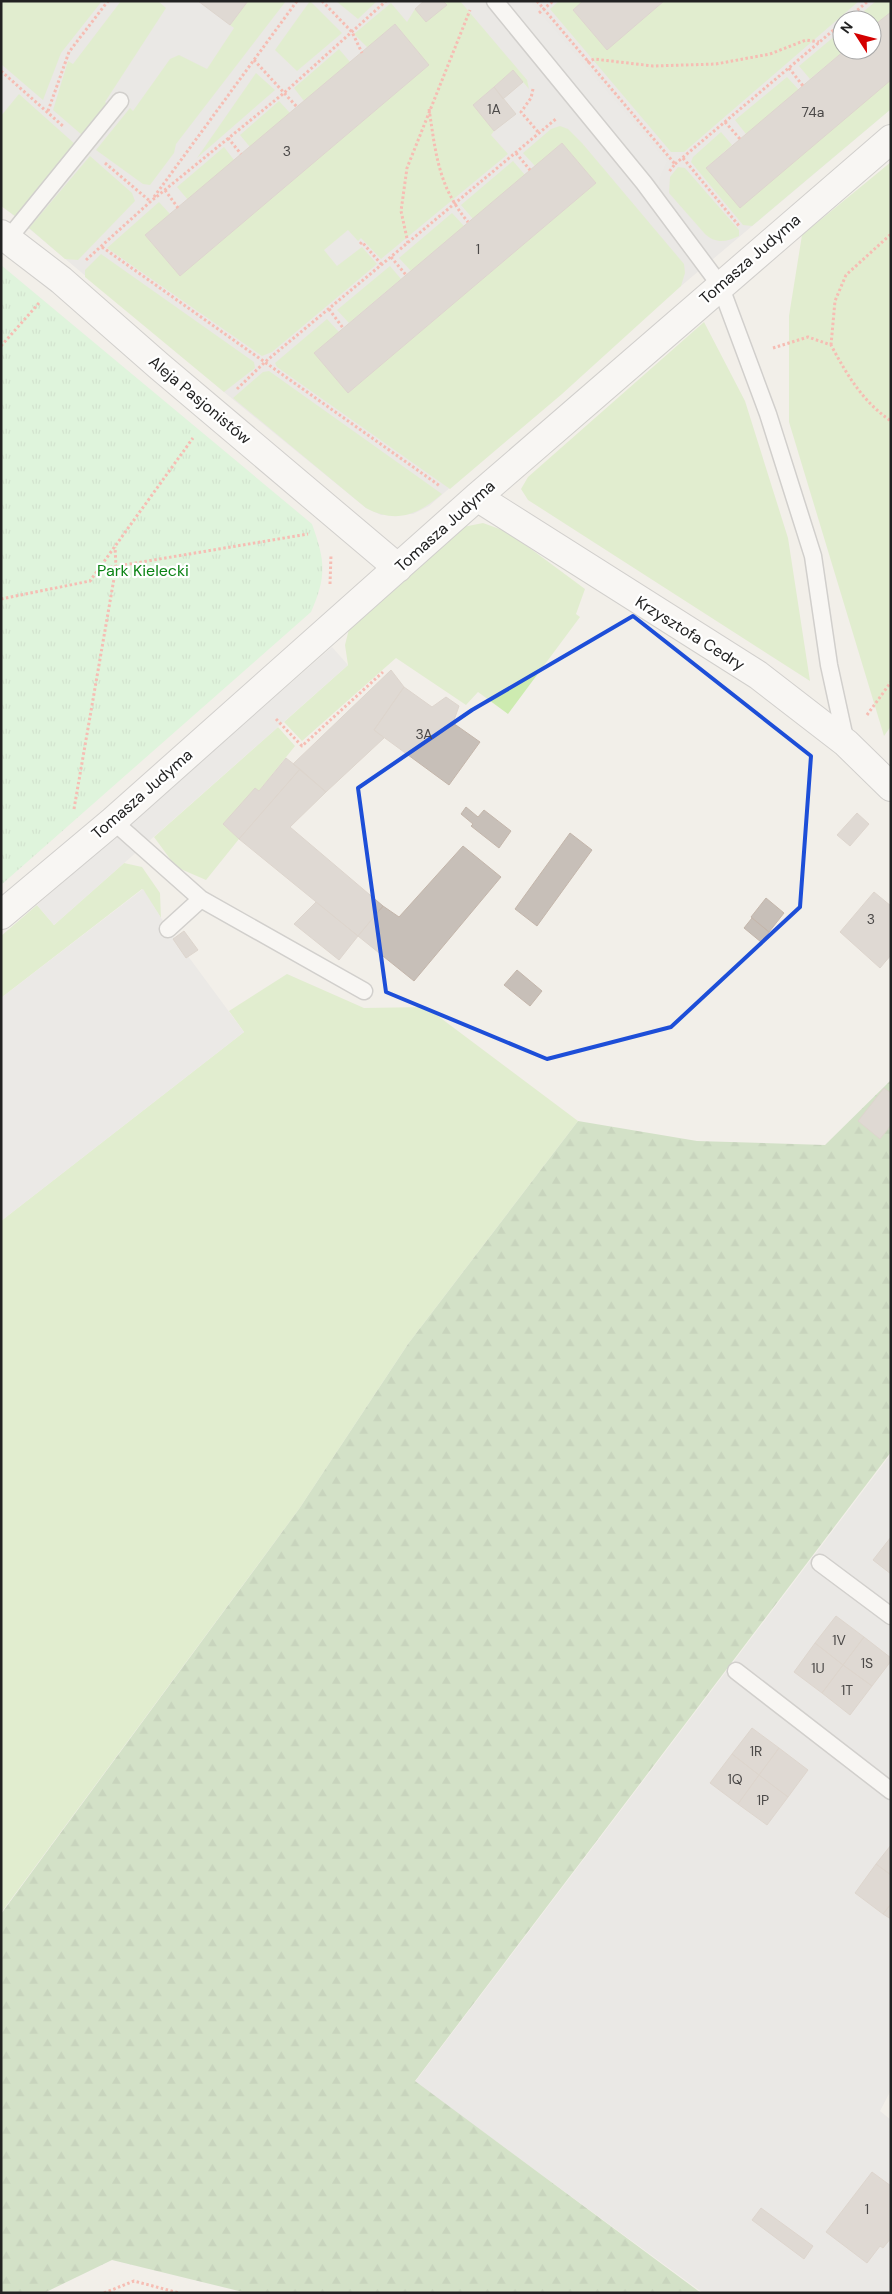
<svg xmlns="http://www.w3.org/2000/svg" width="892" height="2294" viewBox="0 0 892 2294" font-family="'DM Sans',sans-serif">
<defs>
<pattern id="forest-firs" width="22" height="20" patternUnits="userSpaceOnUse" patternTransform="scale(1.25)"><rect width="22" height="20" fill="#add19e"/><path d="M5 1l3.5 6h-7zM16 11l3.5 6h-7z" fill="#95b388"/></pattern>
<pattern id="park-tufts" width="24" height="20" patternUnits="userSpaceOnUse" patternTransform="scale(1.25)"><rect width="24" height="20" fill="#c8facc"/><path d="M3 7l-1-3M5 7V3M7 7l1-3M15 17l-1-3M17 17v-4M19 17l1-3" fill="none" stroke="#acd6af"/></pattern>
</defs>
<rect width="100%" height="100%" fill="#f2efe9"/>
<path fill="#e0dfdf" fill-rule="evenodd" d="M1,1h890v108l-210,177 -252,220 -16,8 -32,1 -15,-7 -142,-116 -223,-187zM842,20h30v30h-30z
M891,1454v636l-11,21 11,9v173h-188l-288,-211z"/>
<path fill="#cdebb0" d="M1,1h101l-41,52 -18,47 -42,-36z
M121,1h37l8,7 -61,94 4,3 -27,30 -29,-25 15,-49 5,3z
M248,1h38l-110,143 -2,9 -24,32 -7,-1 -47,-34 34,-42 3,3 37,-52 9,-4 28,14 27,-41 -4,-3z
M310,1l32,32 -45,38 -22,-21z
M336,1h41l-19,18z
M443,1h17l67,79 2,9 -16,-19 -40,35 21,26 -3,4 17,19 -127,105 -20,-21 -3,3 -10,-11 -24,20 13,16 25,-19 15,17 -105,88 -10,4 -155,-108 52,-46 11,12 -25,21 35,41 249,-211 -34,-41 -27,24 -14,-14 37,-31 16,19 8,-13 11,13 20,-17z
M559,1h24l-10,9 34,40 57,-49h195l-175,151h-13l-121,-143z
M876,1h15v11l-15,12 -12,-13z
M842,30v20h3l-35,29 -11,-13z
M339,49l11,13 -46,39 -10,-13z
M256,73l19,17 -78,68z
M787,77l12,13 -53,44 -11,-14z
M891,80v29l-139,117 -9,-1 -52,-63 2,-5 28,-25 11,13 -26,23z
M19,94l57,51 -61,71 -14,-10v-90z
M279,101l11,12 -40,34 -10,-12z
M560,126l8,3 14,14 102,121 1,9 -4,13 -119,108 -112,95 -173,-122 -2,-4 52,-44 12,13 -25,21 34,40 248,-210 -34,-40 -27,23 -12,-13 28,-24z
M224,147l10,13 -46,40 -11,-13z
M90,156l42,37 3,8 -57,59 -13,-1 -36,-31z
M513,161l12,14 -52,44 -12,-14z
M891,162v564l-7,10 -95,-314v-106l13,-81z
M678,167l7,1 54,62v6c-13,6 -23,8 -34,-2l-36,-41 1,-16z
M452,213l12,13 -53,45 -12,-13z
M101,254l153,108 1,6 -31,24 -139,-115v-7z
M390,266l11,13 -52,44 -12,-13z
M704,322l41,79 43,137 22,143 -282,-181 -7,-11 7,-12z
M269,371l173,123c-24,21 -46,30 -76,14l-133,-110 30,-26z
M483,523l25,9 77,57 -9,25 4,3 -72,97 -30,-22 -12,13 -70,-47 -94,83 -18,-19 64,-57 -3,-20 4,-16 114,-102z
M278,727l17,19 -36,45 -36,33 16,15 -33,41 -30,-13 -22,-30z
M124,863l18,4 18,26 1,25 -19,-29 -141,109v-62l36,-31 17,20z
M287,974l77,34 62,-1 152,114 -170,223 -109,165 -298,404v-692l243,-189 -15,-21z"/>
<path fill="url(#forest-firs)" d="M891,1080v372l-476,629 286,212h-454l-135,-33 -68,33h-43v-379l298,-405 109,-165 170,-223 119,20 128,4z"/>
<path fill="url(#park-tufts)" d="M1,265l311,259c13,37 15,51 -1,88l-310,273z"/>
<path fill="#e2e2e2" d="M501,1h29l137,160 -8,19v9l-91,-106z
M332,647l16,18 -294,260 -17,-20z
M143,889l25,40 76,103 -243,189v-223z"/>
<path fill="#c7bfb8" stroke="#c4b6ab" d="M198,1h50l-18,24z
M424,1h19l4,4 -21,17 -11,-13z
M583,1h81l-57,49 -34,-40z
M891,12v68l-151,128 -34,-40 139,-118h27v-23z
M395,24l34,41 -249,211 -35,-41z
M513,70l10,12 -20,17 -9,-12z
M494,87l22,27 -22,17 -21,-26z
M562,143l34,40 -248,210 -34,-40z
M391,670l13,17 -30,43 10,8 -58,54 -33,-28z
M404,687l28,20 14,-10 13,9 -6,17 27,19 -31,43 -75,-55z
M286,758l14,11 -61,70 -16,-15 32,-36 4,3z
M300,769l26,23 -36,35 93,79 -25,30 -119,-97z
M466,807l12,10 6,-7 27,21 -12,17 -28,-22 2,-2 -12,-10z
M857,813l12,11 -19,22 -13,-11z
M570,833l22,17 -55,76 -22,-17z
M463,846l38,31 -87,104 -56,-45 25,-30 16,11z
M874,892l17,14v49l-11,13 -40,-36z
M766,898l18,15 -15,19 -18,-15z
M316,902l42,34 -19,24 -45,-36z
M752,918l17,14 -8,10 -17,-14z
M184,931l14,19 -12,8 -13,-19z
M517,970l25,21 -12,15 -26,-21z
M884,1088l7,5v32l-11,14 -22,-18z
M891,1537v37l-18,-14z
M836,1616l28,21 -21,28 -28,-22z
M864,1637l27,21v3l-19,25 -29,-21z
M815,1643l28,22 -21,28 -28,-21z
M843,1665l29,21 -22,29 -28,-22z
M752,1728l27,20 -20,27 -27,-21z
M779,1748l29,22 -20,27 -29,-22z
M732,1754l27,21 -21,29 -28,-21z
M759,1775l29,22 -21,28 -29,-21z
M891,1845v30l-15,-11z
M876,1864l15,11v29l-8,10 -28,-21z
M891,1904v15l-8,-5z
M872,2172l19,14v52l-8,10 -3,-2 -13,17 -41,-31z
M761,2208l52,38 -9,13 -52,-39z"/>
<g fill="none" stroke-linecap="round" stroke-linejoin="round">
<g stroke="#a9a9a9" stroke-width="19">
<path id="lane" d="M495,1l149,182 76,102 48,129 45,142 16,109 17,78
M8,239l112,-138
M113,821l88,78 163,92
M168,929l33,-30
M820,1563l71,53
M736,1671l155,120"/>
</g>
<g stroke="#a9a9a9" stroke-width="30">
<path id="street" d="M1,234l60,46 98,86 239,202
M477,497l281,178 88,68 45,44
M1,915l112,-94 364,-324 414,-358"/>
</g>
<path stroke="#fa8072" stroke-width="3" stroke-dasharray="2.5 2.5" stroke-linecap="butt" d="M322,1l30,31 10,21
M537,1l138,163 -7,9
M539,13l14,-12
M855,13l6,7
M846,20l22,-19
M254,60l43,47
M587,62l7,-3 59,7 63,-2 54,-10 36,-14 13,2
M789,68l14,18
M1,71l63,56
M533,89l-2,9 -10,14 18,21
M429,109c7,45 9,77 39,113
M48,111l21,-59 39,-51
M725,122l15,17
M228,138l13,16
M516,153l14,17
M683,158l57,69
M105,163l46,39
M675,164l167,-141
M165,190l13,18
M154,197l143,-196
M408,243l-7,-32 6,-43 63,-158
M360,244l2,-2 20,23
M102,247l338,239
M391,257l15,18
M86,260l64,-58 134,-109 102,-92
M329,309l14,19
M831,345l4,-44 11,-26 45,-41
M1,346l38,-43
M773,348l35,-11 23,8c16,30 32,57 60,76
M237,389l28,-27 292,-244
M100,569l208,-35
M330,584l1,-29
M1,599l89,-18 103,-143
M867,715l24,-33
M276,719l26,27 81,-74
M74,809l42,-242 -1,-20
M104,2293l30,-12 45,12"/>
<use href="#lane" stroke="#fff" stroke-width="16"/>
<use href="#street" stroke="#fff" stroke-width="28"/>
</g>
<path d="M0 0H892V2294H0ZM633,616l178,140 -11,151 -129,120 -124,32 -161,-67 -28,-204 114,-78z" fill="#f2efe9" fill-opacity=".55" fill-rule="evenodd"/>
<path fill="none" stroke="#1d4ed8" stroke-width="4" stroke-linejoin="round" d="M633,616l178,140 -11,151 -129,120 -124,32 -161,-67 -28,-204 114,-78z"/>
<g text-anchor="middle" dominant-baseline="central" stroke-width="4.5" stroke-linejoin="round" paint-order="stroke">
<g font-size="14" fill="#4b4948">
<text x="494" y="109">1A</text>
<text x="813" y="112">74a</text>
<text x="287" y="151">3</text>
<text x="478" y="249">1</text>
<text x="424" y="734">3A</text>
<text x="871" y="919">3</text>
<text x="839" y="1640">1V</text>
<text x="867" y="1663">1S</text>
<text x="818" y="1668">1U</text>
<text x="847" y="1690">1T</text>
<text x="756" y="1751">1R</text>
<text x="735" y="1779">1Q</text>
<text x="763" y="1800">1P</text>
<text x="867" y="2209">1</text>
</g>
<g font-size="16" fill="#222" stroke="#fff">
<text transform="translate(750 259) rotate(-41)">Tomasza Judyma</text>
<text transform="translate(200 400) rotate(40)">Aleja Pasjonistów</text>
<text transform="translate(445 526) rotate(-42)">Tomasza Judyma</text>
<text transform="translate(690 633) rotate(32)">Krzysztofa Cedry</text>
<text transform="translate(142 794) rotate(-41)">Tomasza Judyma</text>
</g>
<g font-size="16" fill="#0c8416" stroke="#fff">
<text x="143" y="570">Park Kielecki</text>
</g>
</g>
<rect width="892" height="2294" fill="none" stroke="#222222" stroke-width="5"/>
<g transform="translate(857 35) rotate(306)"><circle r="24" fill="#ffffff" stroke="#a7a7a7"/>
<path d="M0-4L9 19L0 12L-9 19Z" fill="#d40000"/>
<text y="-8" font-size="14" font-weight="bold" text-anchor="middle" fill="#222222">N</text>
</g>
</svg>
